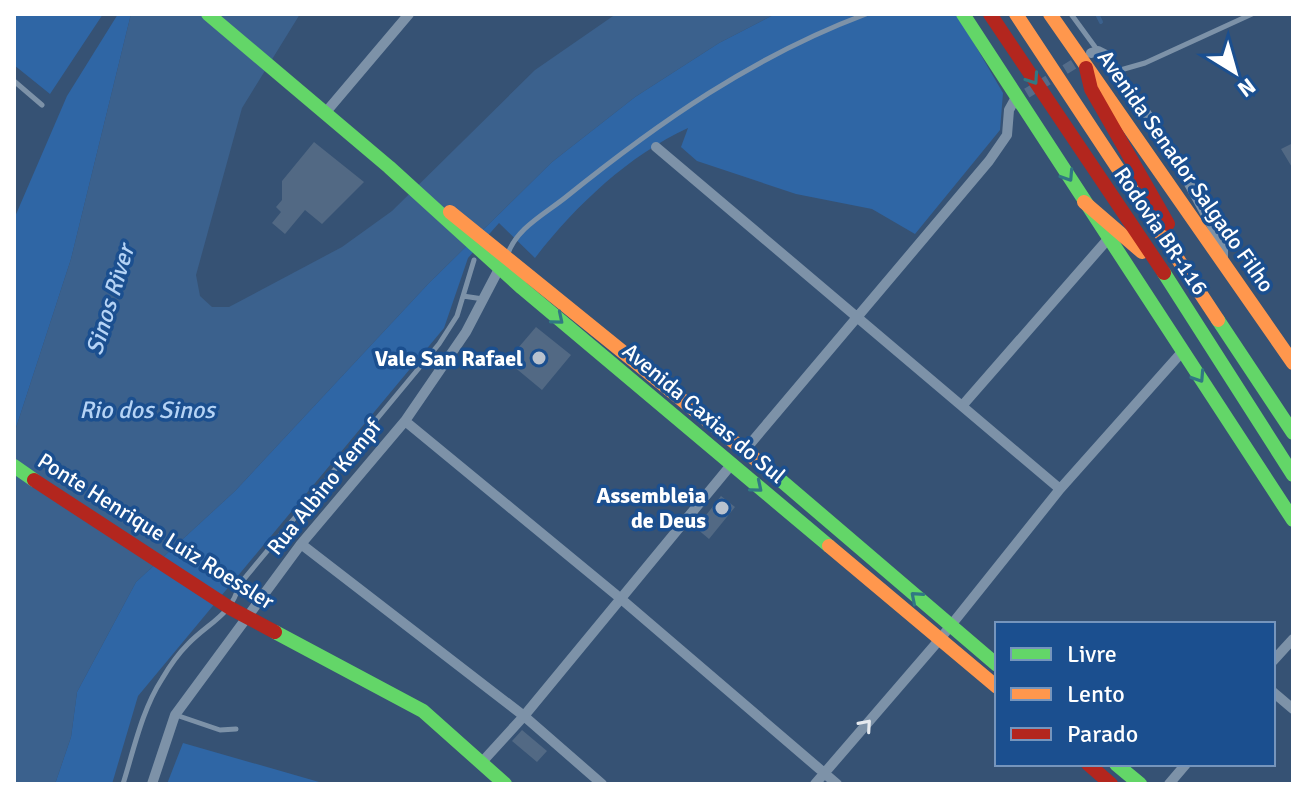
<svg xmlns="http://www.w3.org/2000/svg" width="1307" height="798" viewBox="0 0 1307 798" font-family="Signika,sans-serif">
<rect width="100%" height="100%" fill="#365274"/>
<path fill="#2f66a5" d="M14,14h89l-53,80 -36,-29z
M118,14h13l-60,245 -57,175v-215l53,-123z
M775,14h182l46,79 -3,37 -85,104 -43,-25 -76,-15 -99,-33 -16,-14 7,-19c-59,27 -114,79 -153,130l-36,-35 -31,35 -24,70 -306,368 -26,88h-57l16,-47 6,-45 59,-110 99,-91 193,-207 124,-122 83,-65 84,-54z
M183,743l143,41h-159z"/>
<path fill="#3b618d" d="M131,14h169l-58,94 -46,167 4,21 12,11h17l113,-60 50,-36 143,-141 81,-56h159l-56,29 -84,54 -83,65 -124,122 -193,207 -99,91 -59,110 -6,45 -16,47h-41v-350l57,-175z"/>
<g fill="none" stroke-linecap="round" stroke-linejoin="round">
<path stroke="#3b618d" stroke-width="4" d="M1097,14l4,8"/>
</g>
<path fill="#526984" d="M314,142l50,40 -42,42 -17,-14 -20,24 -13,-11 9,-11 -5,-5 6,-7v-19z
M1293,143v26l-12,-20z
M536,327l35,28 -29,35 -35,-29z
M721,496l14,11 -26,32 -13,-11z
M522,730l25,21 -10,11 -25,-21z"/>
<g fill="none" stroke-linecap="round" stroke-linejoin="round">
<path stroke="#546c89" stroke-width="10" stroke-dasharray="10 5" stroke-linecap="butt" d="M1014,101l73,-45"/>
<path stroke="#7d92a8" stroke-width="5" d="M1071,14l27,37
M1117,71l28,-8 107,-49
M14,81l28,24
M507,256c9,-28 38,-42 59,-59 93,-75 188,-141 300,-183
M463,296l20,3
M176,715l44,15 16,-1
M123,784c11,-35 19,-74 39,-105 7,-12 16,-25 26,-35 20,-21 44,-29 51,-59l200,-241 18,-28 17,-56"/>
<path stroke="#7d92a8" stroke-width="10" d="M1091,53l7,-2 8,4 61,88 56,103v14
M326,112l83,-98
M656,147l404,342
M962,406l146,-167
M405,421l215,177 217,186
M745,450l244,-289 18,-26 2,-25 5,-9
M301,544l223,172 78,68
M1273,661l20,-22
M1273,692l20,17
M482,762l42,-46 207,-251
M152,784l23,-69 126,-171 104,-123 61,-89 35,-67
M815,784l125,-145 120,-150 122,-137
M1169,784l17,-20"/>
<path stroke="#63d668" stroke-width="14" d="M208,14l181,153 133,121 307,258
M963,14l330,506
M1164,273l129,202
M1218,320l75,113
M14,466l20,14
M770,471l227,194
M275,632l148,79 82,73
M1116,764l24,20"/>
<path stroke="#ff974d" stroke-width="14" d="M1016,14l202,306
M1050,14l243,349
M1084,202l58,50
M450,212l320,259
M829,546l168,141"/>
<path stroke="#b3261e" stroke-width="14" d="M990,14l174,259
M1086,68l5,21 77,135
M1088,764l23,20"/>
<path stroke="#b3261e" stroke-width="14" d="M34,480l196,128 45,24"/>
</g>
<defs><path id="oneway-chevron" d="M-2-3.5L2.5 0L-2 3.5" fill="none" stroke-width="1.6" stroke-linecap="round" stroke-linejoin="round" transform="scale(2)"/></defs>
<g stroke="#317883">
<use href="#oneway-chevron" transform="translate(1033 79) rotate(56)"/>
<use href="#oneway-chevron" transform="translate(1068 176) rotate(57)"/>
<use href="#oneway-chevron" transform="translate(558 319) rotate(40)"/>
<use href="#oneway-chevron" transform="translate(1199 377) rotate(57)"/>
<use href="#oneway-chevron" transform="translate(757 487) rotate(40)"/>
<use href="#oneway-chevron" transform="translate(916 597) rotate(-139)"/>
</g>
<use stroke="#e5e9ee" href="#oneway-chevron" transform="translate(866 725) rotate(-49)"/>
<g fill="#b9c2ce" stroke="#1b4f8f" stroke-width="3">
<circle cx="539" cy="358" r="8"/>
<circle cx="722" cy="508" r="8"/>
</g>
<g text-anchor="middle" dominant-baseline="central" stroke-width="7" stroke-linejoin="round" paint-order="stroke">
<g font-size="22" fill="#fff" stroke="#1b4f8f">
<text transform="translate(1186 171) rotate(55)">Avenida Senador Salgado Filho</text>
<text transform="translate(1161 231) rotate(56)">Rodovia BR-116</text>
<text transform="translate(704 413) rotate(40)">Avenida Caxias do Sul</text>
<text transform="translate(324 487) rotate(-51)">Rua Albino Kempf</text>
<text transform="translate(156 531) rotate(32)">Ponte Henrique Luiz Roessler</text>
</g>
<g font-size="22" font-weight="bold" fill="#fff" stroke="#1b4f8f" text-anchor="end">
<text x="523" y="358">Vale San Rafael</text>
<text x="706" y="495">Assembleia<tspan x="706" dy="25">de Deus</tspan></text>
</g>
<g font-size="24" font-style="italic" fill="#b5d3f5" stroke="#1b4f8f">
<text transform="translate(110 300) rotate(-73)">Sinos River</text>
<text x="147" y="410">Rio dos Sinos</text>
</g>
</g>
<rect width="1307" height="798" fill="none" stroke="#ffffff" stroke-width="32"/>
<rect x="995" y="622" width="280" height="144" fill="#1b4f8f" stroke="#7695bc" stroke-width="2"/>
<rect x="1011" y="648" width="40" height="12" fill="#63d668" stroke="#7695bc" stroke-width="2"/>
<text x="1067" y="662" font-size="24" fill="#ffffff">Livre</text>
<rect x="1011" y="688" width="40" height="12" fill="#ff974d" stroke="#7695bc" stroke-width="2"/>
<text x="1067" y="702" font-size="24" fill="#ffffff">Lento</text>
<rect x="1011" y="728" width="40" height="12" fill="#b3261e" stroke="#7695bc" stroke-width="2"/>
<text x="1067" y="742" font-size="24" fill="#ffffff">Parado</text>
<g transform="translate(1235 72) rotate(143)" stroke="#1b4f8f" stroke-width="6" paint-order="stroke">
<path d="M0-6L14 30L0 20L-14 30Z" fill="#ffffff"/>
<text y="-12" font-size="22" font-weight="bold" text-anchor="middle" fill="#ffffff">N</text>
</g>
</svg>
